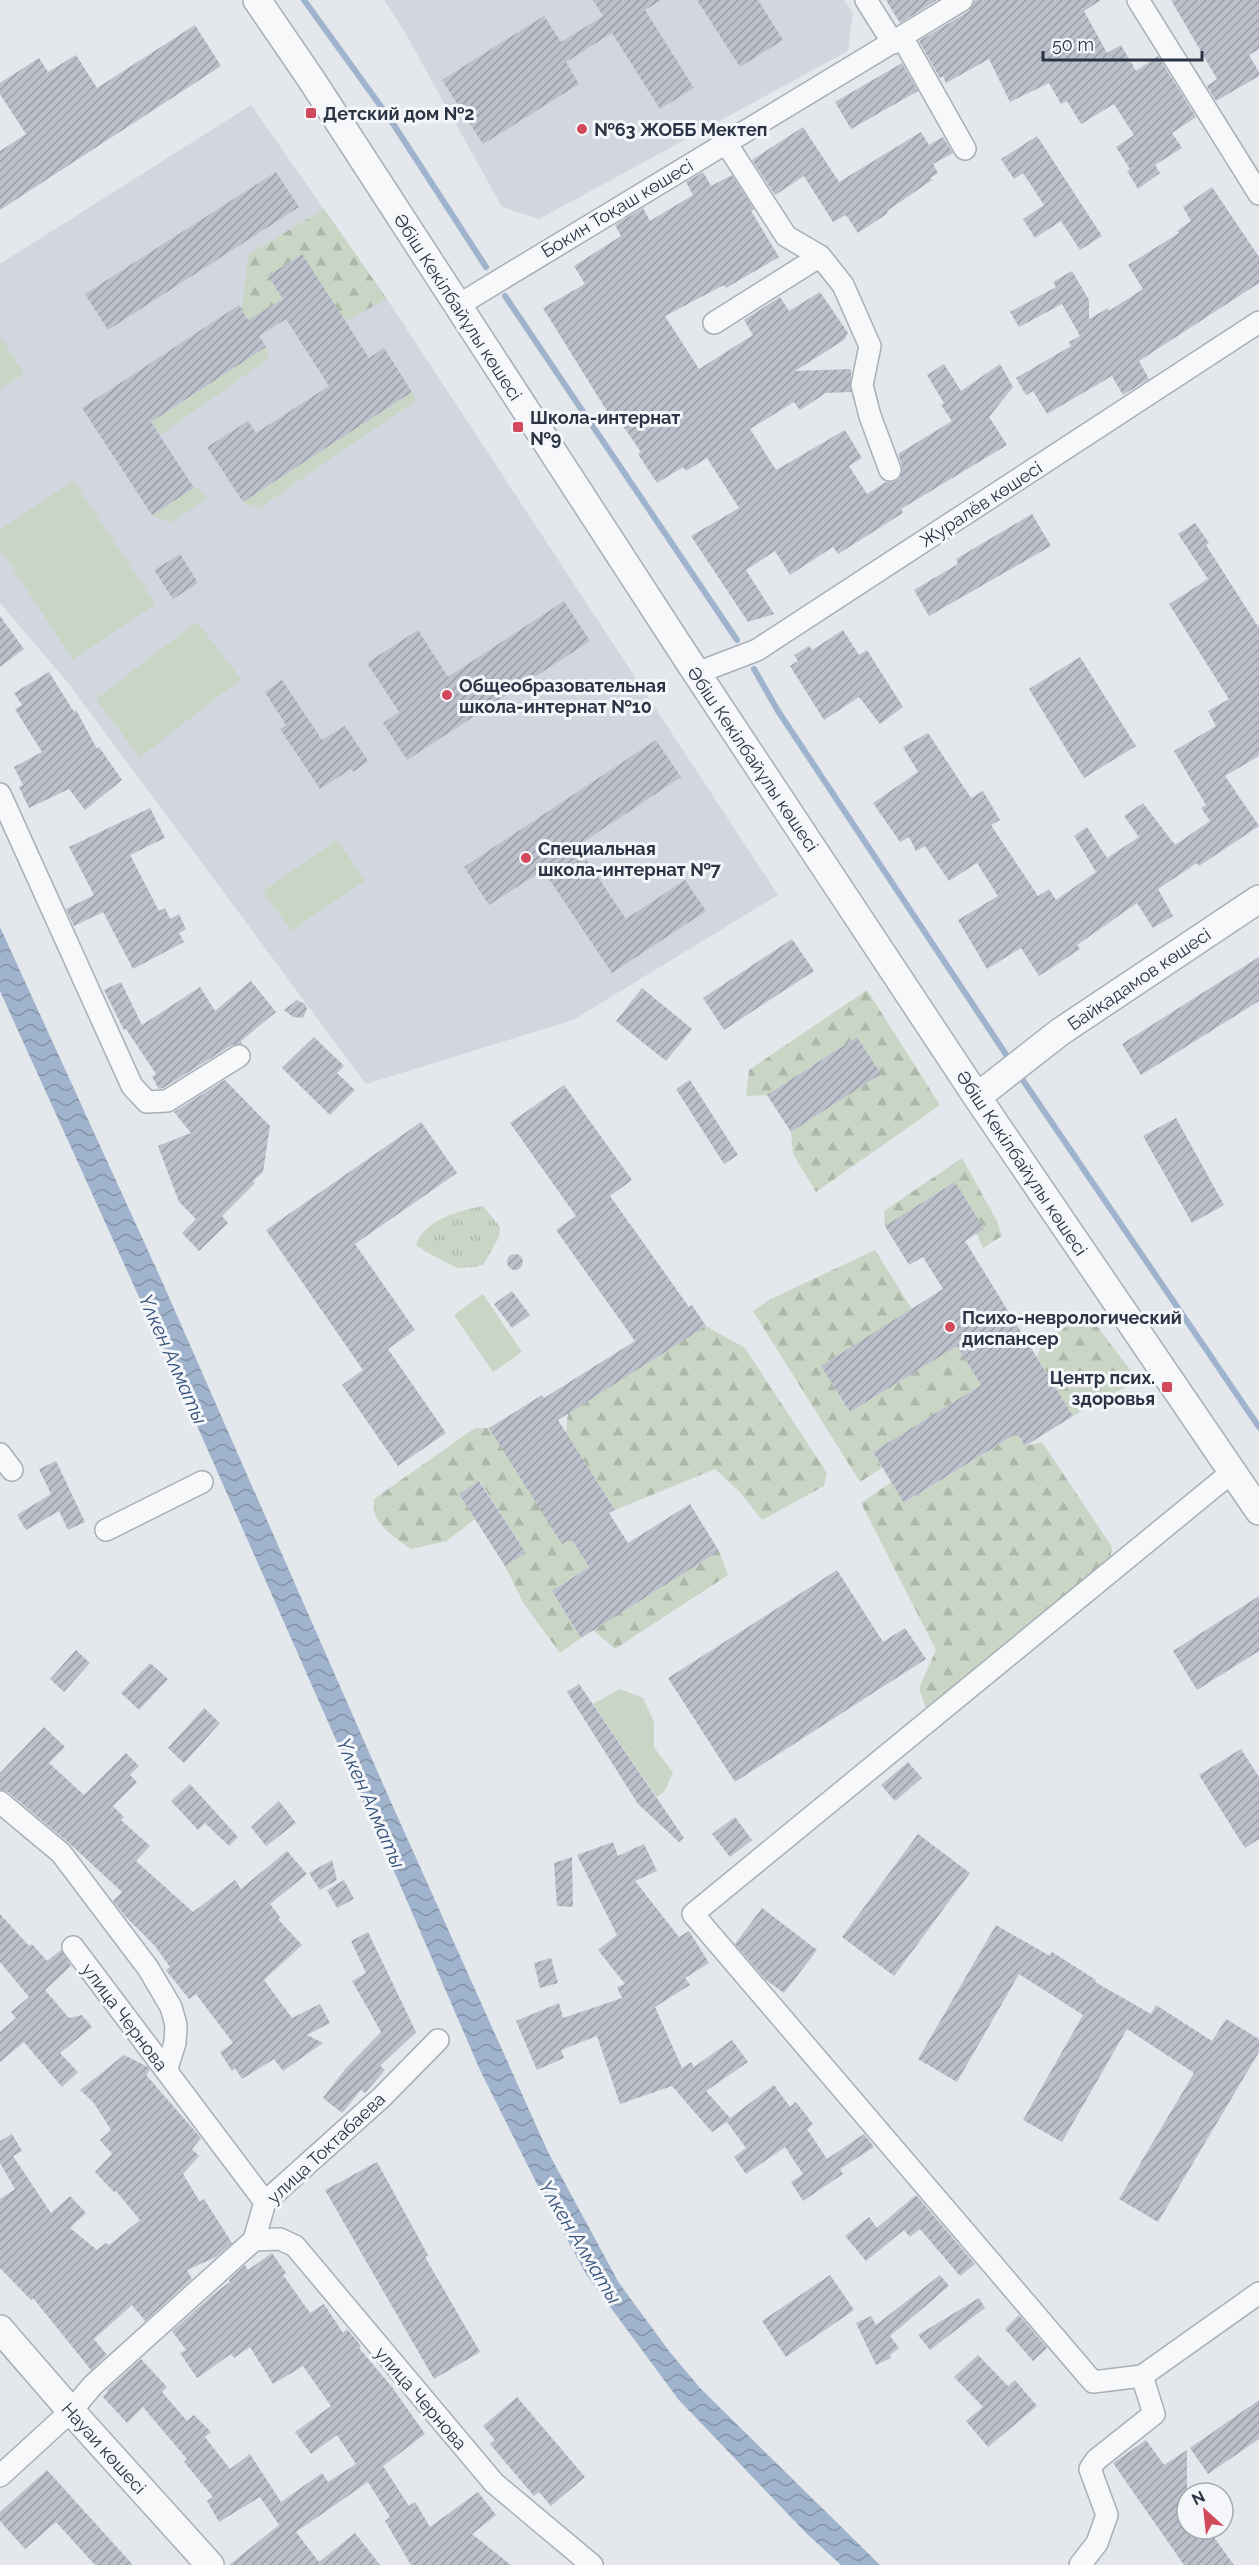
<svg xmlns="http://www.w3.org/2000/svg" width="1259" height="2565" viewBox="0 0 1259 2565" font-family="Raleway,sans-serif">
<defs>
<pattern id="forest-firs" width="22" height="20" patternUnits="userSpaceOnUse" patternTransform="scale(1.5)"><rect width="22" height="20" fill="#c9d6c5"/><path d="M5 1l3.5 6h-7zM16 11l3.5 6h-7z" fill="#adb8ab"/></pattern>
<pattern id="park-tufts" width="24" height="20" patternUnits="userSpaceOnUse" patternTransform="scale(1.5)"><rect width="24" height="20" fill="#c9d6c5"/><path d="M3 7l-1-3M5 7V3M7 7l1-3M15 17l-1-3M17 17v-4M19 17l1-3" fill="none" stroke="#adb8ab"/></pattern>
<pattern id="water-waves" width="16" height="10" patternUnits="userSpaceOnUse" patternTransform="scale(1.5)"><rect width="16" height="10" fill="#9fb4cc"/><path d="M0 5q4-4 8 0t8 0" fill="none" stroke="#8293a7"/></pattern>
<pattern id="building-hatch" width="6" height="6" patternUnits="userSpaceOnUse" patternTransform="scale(1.5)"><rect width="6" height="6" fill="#bbc0ca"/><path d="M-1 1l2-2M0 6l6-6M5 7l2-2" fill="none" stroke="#989da6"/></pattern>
</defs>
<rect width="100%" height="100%" fill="#e4e7ec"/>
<path fill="#d2d6de" d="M384,0h460l9,14 -5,37 -309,168 -37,-12 -99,-178z
M251,105l136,194 391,596 -205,125 -207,64 -297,-400 -69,-81v-339z"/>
<path fill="#c9d6c5" d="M0,336l24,38 -24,15z
M266,347l2,12 -108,76 -9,-13z
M413,392l2,9 -156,107 -16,-6z
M73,481l82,123 -82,56 -73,-112v-18z
M194,488l6,1 7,10 -37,24 -18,-8z
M197,622l44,57 -101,78 -44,-58z
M337,840l28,40 -74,51 -28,-40z
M483,1294l39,58 -29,20 -39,-57z
M620,1689l23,9 11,24v25l19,26 -9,19 -7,5 -64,-93z"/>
<path fill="url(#forest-firs)" d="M324,209l63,90 -42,22 -77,-45 15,23 -35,21 -6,-10 6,-55z
M867,990l73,115 -124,87 -23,-38 -2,-22 90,-58 -24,-37 -90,58 -21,1 3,-26z
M962,1158l35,63 5,15 -19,12 -28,-65 -70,43 -1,-15z
M875,1250l37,59 -91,57 29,46 107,-66 24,39 -108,67 9,16 -22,14 -107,-171 18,-12z
M1080,1318l13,3 45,59 -65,36 -36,-59 5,-15z
M706,1326l39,22 82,125 -3,13 -62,34 -23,-29 -24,-22 -100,41 -49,-77 2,-20z
M475,1428h14l82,110 18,29 -37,24 29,47 -21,15 -36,-49 -19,-38 21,-13 -46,-72 -21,13 16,25 -28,22 -36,8c-18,-13 -41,-26 -37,-50z
M1017,1433l8,13 17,-4 70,105 -3,17 -182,147 -8,-23 17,-38 -75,-147 30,-21 14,21z
M719,1551l9,24 -113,74 -22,-19z"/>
<path fill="url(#park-tufts)" d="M483,1206l17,21 -1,10 -16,28c-7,1 -18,4 -25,3 -5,-1 -37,-19 -42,-23 9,-26 43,-34 67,-39z"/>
<path fill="url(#water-waves)" d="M0,927l161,352 229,521 158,352 71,131 50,68 31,37 180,177h-39l-35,-32 -128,-134 -92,-125 -46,-84 -60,-120 -79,-183 -222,-502 -179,-394z"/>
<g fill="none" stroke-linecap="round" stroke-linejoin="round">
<path stroke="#9fb4cc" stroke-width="6" d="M304,0l86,119 96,148
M505,296l232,344
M754,669l24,42 233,351
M1018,1073l241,354"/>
</g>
<path fill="url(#building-hatch)" d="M593,0h68l-16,10 49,78 -34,21 -48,-76 -46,29 13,22 -96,60 -41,-64 102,-64 17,26 42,-26z
M697,0h61l25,40 -43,27z
M886,0h51l-37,23z
M975,0h126l-17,11 23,42 14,-8 15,26 22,-15 38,61 -24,16 10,15 -27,17 5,8 -22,16 -11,-18 3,-2 -14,-22 18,-12 -20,-31 -33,20 -14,-23 -6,3 -12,-21 -39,19 -21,-43 -43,24 -3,-7 -3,2 -21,-37 50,-30z
M1171,0h88v49l-10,6 10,17v4l-43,25 -9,-15 10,-7z
M195,25l26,41 -221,144v-59l26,-17 -26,-40v-11l39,-25 9,14 28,-17 21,33z
M902,63l16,28 -67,38 -16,-27z
M803,127l36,55 82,-50 8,13 14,-8 10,16 -20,11 5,9 -8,5 2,2 -45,31 1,2 -30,20 -12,-18 -13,7 -29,-46 -29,19 -23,-35z
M1037,136l65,100 -22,14 -19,-29 -26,17 -12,-19 21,-14 -21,-32 -9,6 -13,-20z
M276,172l23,35 -191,123 -23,-36z
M703,172l8,14 21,-11 22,34 -3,2 28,46 -53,31 -2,-3 -59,31 34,53 54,-34 -9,-15 36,-23 9,14 31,-19 28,41 -4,7 -49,31 56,-2v23l-25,1 -26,17 -6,-8 -44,27 26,41 69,-40 17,28 -13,8 18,28 19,-12h8l6,-4 2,-12 -4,-12 54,-33 -11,-16 3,-2 -17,-28 17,-11 17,27 39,-27 13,23 -24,30 18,28 -106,64 2,4 -65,41 -5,-7 -43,28 -15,-24 -29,19 28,44 -26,8 -57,-86 48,-28 -32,-50 -21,13 -3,-4 -26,16 -19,-29 3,-2 -27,-39 -4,3 -67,-108 42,-24 -11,-18 47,-30 -6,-11 28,-17 7,13 43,-26 -7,-13z
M1212,187l47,70v26l-120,78 10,18 -26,16 -11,-19 -65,38 -14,-23 -7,4 -10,-17 55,-32 -2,-4 11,-6 -18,-32 -43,23 -9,-15 46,-25 -3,-5 19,-11 17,29v19l19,-11 1,3 34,-22 -15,-24 51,-32 -2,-2 14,-10 -8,-14z
M302,254l67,104 15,-10 28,44 -169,110 -36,-55 41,-26 8,12 73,-47 -43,-67 -27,17 7,11 -115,75 43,66 -42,27 -70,-107 157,-103 9,15 35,-21 -15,-23z
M1032,514l19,32 -122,70 -15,-26 44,-26 -2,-5z
M1195,523l14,20 -3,2 53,83v128l-34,20 34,50 -60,40 -2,-3 -39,26 15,27 -20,12 -16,-25 -60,42 3,4 -41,27 -18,-28 -34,21 -29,-49 40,-24 -21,-33 -28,18 -24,-35 -9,5 -7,-14 -9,5 -27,-39 45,-31 -15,-25 25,-14 43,65 12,-7 17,29 -9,5 47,71 11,-7 7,11 40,-28 -22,-36 13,-9 20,31 32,-21 -15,-21 19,-13 32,42 35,-24 -9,-13 5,-3 -32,-54 42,-25 -8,-15 21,-12 -60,-95 39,-25 -30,-45z
M180,554l18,29 -25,16 -19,-29z
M564,601l26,40 -183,119 -24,-37 16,-11 -32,-49 51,-33 30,47z
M0,616l24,33 -24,18z
M843,630l16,25 8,-5 36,57 -23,17 -21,-27 -35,23 -34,-54 8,-5 -4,-6 15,-9 3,4z
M1080,657l56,89 -52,32 -55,-89z
M49,672l25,40 2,-2 21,39 2,-2 23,33 -37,30 -16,-21 -40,19 -10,-21 4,-2 -9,-18 28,-15 -27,-43 7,-4 -8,-12z
M282,680l40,60 23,-14 23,35 -15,11 -2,-3 -31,20 -40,-60 6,-4 -21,-33z
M656,740l25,37 -104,69 49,73 59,-39 21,31 -94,62 -69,-103 -54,35 -25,-38z
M150,808l15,30 -35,17 29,56 6,-3 5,11 9,-5 7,15 -7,4 5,9 -51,27 -30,-57 -29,14 -8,-17 28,-14 -25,-48z
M792,939l22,32 -90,59 -21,-32z
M1259,957v44l-118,74 -19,-31z
M251,981l25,31 -35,29 1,3 -10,1 -69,43 -4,1 -7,-12 4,-3 -30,-45 -2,1 -20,-40 17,-8 21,43 58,-38 15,24z
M642,988l50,41 -26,32 -50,-40z
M297,1000l8,4 2,5 -4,9 -10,-1 -9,-7z
M314,1037l30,29 -7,7 18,17 -25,25 -48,-47z
M857,1037l24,37 -90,58 -24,-37z
M225,1080l45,46 -7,46 -10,9 2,2 -33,33 6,7 -29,28 -17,-18 14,-14 -17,-17 -21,-56 33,-13 -17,-21z
M690,1080l48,75 -14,9 -48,-75z
M564,1085l68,95 -22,16 79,111 3,-2 14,21 -148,94 57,90 -6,3 19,30 62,-39 29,47 -138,87 -29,-47 37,-24 -18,-29 -9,6 -73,-116 53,-33 2,3 91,-57 -79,-111 20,-14 -66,-93z
M1176,1118l48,87 -32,18 -49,-87z
M421,1122l36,51 -102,71 60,86 -27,19 58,84 -48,33 -56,-81 21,-15 -97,-140z
M955,1182l29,47 -19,12 108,175 -48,30 -8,-13 -113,70 -31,-51 108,-67 -24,-39 -107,66 -29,-46 122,-77 -20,-32 -14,8 -24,-39z
M507 1262a8 8 0 1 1 16 0a8 8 0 1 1-16 0Z
M512,1291l18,24 -18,13 -18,-24z
M56,1461l29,61 -17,8 -9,-19 -33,19 -9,-15 34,-21 -12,-25z
M479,1481l47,72 -21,13 -46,-72z
M837,1570l46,72 22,-14 21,31 -191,123 -67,-104z
M1259,1596v55l-62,39 -24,-39z
M76,1650l14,13 -26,29 -14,-13z
M150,1663l18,16 -29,31 -18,-17z
M579,1684l105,154 -5,4 -41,-38 -71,-112z
M204,1708l16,15 -36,40 -16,-15z
M44,1727l21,20 -16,16 35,32 42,-42 13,13 -9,9 7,7 -24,24 11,11 -3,3 29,26 -14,15 57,51 42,-32 6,9 46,-38 20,23 -37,30 10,13 -2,2 24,26 -38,35 28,38 28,-14 10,19 -23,12 16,8 -40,28 -9,-12 -32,20 -7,-11 -3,3 -12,-19 13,-9 -37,-49 -7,5 -23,-29 4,-3 -15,-21 -30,-30 -12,-15 9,-9 -53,-49 -61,-51 -8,-2v-17z
M1241,1749l18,28v62l-14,9 -46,-73z
M908,1762l14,16 -27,23 -14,-16z
M190,1784l48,53 -9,9 -24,-23 -7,7 -27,-29z
M279,1801l17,22 -30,23 -15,-19z
M735,1817l17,23 -22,17 -18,-23z
M918,1834l52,39 -76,103 -52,-39z
M613,1842l5,14 26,-12 13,27 -22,10 44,56 10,-6 20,32 -24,15 5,7 -35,22 27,61 9,-6 3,5 38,-27 16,22 -42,29 24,27 44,-33 16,22 6,-5 17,22 -6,5 20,30 37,-25 10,13 -34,22 3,5 -40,27 -12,-19 12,-8 -18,-27 -39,27 -12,-17 12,-9 -19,-26 -15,10 -40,-46 -52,18 -23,-68 -36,14 3,8 -27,12 -21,-49 43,-18 4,15 59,-20 -5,-11 8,-3 -27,-34 19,-15 -40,-80z
M572,1857l1,50 -16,-1 -3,-43z
M332,1860l5,20 -17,10 -11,-17z
M344,1880l10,19 -17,9 -10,-18z
M762,1908l55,42 -33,43 -18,-13 -31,-36z
M0,1914l29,32 3,-2 15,17 14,-11 10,16 -26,24 24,28 13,-3 10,12 -32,26 18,19 -16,15 -38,-45 -24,20v-30l16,-14 -5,-6 18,-15 -29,-35z
M996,1925l54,31 2,-4 44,28 -1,2 56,32 5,-9 56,36 14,-22 33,20v13l-101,170 -39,-23 75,-126 -67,-44 -65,113 -39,-22 60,-105 -64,-41 -62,108 -39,-23z
M368,1932l48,100 -36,34 5,4 -20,23 -4,-3 -19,23 -19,-15 23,-30 35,-36 -29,-51 14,-8 -15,-32z
M551,1958l7,25 -18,5 -6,-25z
M124,2055l24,12 2,3 -4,5 55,63 -9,11 7,7 -16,18 17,28 4,-3 28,44 -16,14 -29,13 5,9 -47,42 -13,-16 -38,34 13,16 -16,15 -58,-72 -2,2 -31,-32v-69l15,-10 -15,-26v-22l12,-7 10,17 -9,5 38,57 19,-17 16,17 -16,15 27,22 9,-7 3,2 31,-25 -24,-29 -2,1 -19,-20 17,-18 -12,-14 11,-10 -17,-27 -14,-13z
M377,2162l51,93 -3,2 55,95 -46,27 -109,-189z
M916,2195l59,69 -15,12 -40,-47 -10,8 -6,-7 -38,31 -21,-25 24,-19 8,11z
M272,2253l14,20 -3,2 27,38 14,-9 19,29 4,-4 14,17 -2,2 33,39 33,47 -42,32 26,40 6,-4 15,25 48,-35 18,23 -24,19 39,31h-100l-26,-44 5,-4 -22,-35 -72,50 23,30 36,-29 25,32h-151l50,-40 -19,-28 -41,25 -12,-21 6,-4 -29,-35 3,-3 -44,-52 -16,16 -24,-26 5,-6 -1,-1 34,-31 26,28 -5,5 25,29 7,-6 17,17 -6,5 25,32 20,-15 31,48 41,-29 6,9 28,-18 -19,-29 -26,19 -16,-22 36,-26 -28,-40 -30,18 -23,-37 -16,11 -3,-4 -34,24 -17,-25 6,-3 -14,-19 43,-38 15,-11 -1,-2 16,-15 3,5z
M830,2275l24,35 -68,47 -24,-36z
M940,2275l9,11 -59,50 9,12 -9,7 1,3 -15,7 -20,-42 15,-7 5,9z
M979,2298l6,10 -55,42 -12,-15z
M1019,2315l28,33 -14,13 -28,-32z
M978,2355l30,31 7,-6 22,26 -49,41 -22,-26 17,-14 -29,-30z
M517,2397l68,80 -34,29 -12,-14 -5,4 -44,-52 5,-4 -12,-14z
M1259,2400v39l-51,35 -18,-26z
M1146,2440l18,25 23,-15v79h21l26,36h-50l-71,-102z
M47,2470l86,95h-38l-39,-43 -31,27 -25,-28v-9z"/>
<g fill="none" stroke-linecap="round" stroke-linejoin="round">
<g stroke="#a9aeb7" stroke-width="24">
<path id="minor" d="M866,0l27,43
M1138,0l121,194
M902,37l63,112
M726,143l60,93 34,20 23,29 27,61 -8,39 8,31 20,54
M457,306l505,-306
M714,323l106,-67
M697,673l60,-23 502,-328
M0,794l132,292 15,16 20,-1 72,-45
M0,1454l12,16
M1232,1472l-539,442 400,468 49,-6 117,-83
M106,1530l96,-48
M0,1802l61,51 87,115 23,39 5,18 -1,18 -9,28
M73,1947l192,255
M254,2240l26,-1 15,7 199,237 98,82
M0,2476l71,-65 22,-26 161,-145 11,-38 117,-105 56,-57
M1080,2565l17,-22 10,-28 -17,-46 6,-9 58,-46 -12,-38"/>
</g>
<g stroke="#a9aeb7" stroke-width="30">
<path id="tertiary" d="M257,0l54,79 373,575 293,443 282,414
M977,1097l83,-65 199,-133
M0,2329l71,82 139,154"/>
</g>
<use href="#minor" stroke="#f7f8fa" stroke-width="21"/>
<use href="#tertiary" stroke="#f7f8fa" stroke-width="27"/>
</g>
<g fill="#d1495b" stroke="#f4f6f9" stroke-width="2">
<rect x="305" y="107" width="12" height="12" rx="3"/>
<circle cx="582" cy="129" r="6"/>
<rect x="512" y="421" width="12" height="12" rx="3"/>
<circle cx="447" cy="695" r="6"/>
<circle cx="526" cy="858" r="6"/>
<circle cx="950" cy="1327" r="6"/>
<rect x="1161" y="1381" width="12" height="12" rx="3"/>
</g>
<g text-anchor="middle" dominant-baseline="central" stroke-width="6" stroke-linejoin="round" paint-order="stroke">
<g font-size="18" font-weight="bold" fill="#2b3445" stroke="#f4f6f9" text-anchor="start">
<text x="323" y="113">Детский дом №2</text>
<text x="594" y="129">№63 ЖОББ Мектеп</text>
<text x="530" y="417">Школа-интернат<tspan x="530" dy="21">№9</tspan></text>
<text x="459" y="685">Общеобразовательная<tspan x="459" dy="21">школа-интернат №10</tspan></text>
<text x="538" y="848">Специальная<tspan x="538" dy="21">школа-интернат №7</tspan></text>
<text x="962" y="1317">Психо-неврологический<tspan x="962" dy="21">диспансер</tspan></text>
<text x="1155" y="1377" text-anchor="end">Центр псих.<tspan x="1155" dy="21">здоровья</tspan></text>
</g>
<g font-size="18" fill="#2b3445" stroke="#f4f6f9">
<text transform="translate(617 208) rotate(-31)">Бокин Тоқаш көшесі</text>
<text transform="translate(458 307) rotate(57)">Әбіш Кекілбайұлы көшесі</text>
<text transform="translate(981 504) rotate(-33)">Журалёв көшесі</text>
<text transform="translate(753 759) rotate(56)">Әбіш Кекілбайұлы көшесі</text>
<text transform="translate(1139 979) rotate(-34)">Байқадамов көшесі</text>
<text transform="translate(1022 1163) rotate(56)">Әбіш Кекілбайұлы көшесі</text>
<text transform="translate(125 2017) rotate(53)">улица Чернова</text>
<text transform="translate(326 2148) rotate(-43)">улица Токтабаева</text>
<text transform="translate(421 2398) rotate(49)">улица Чернова</text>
<text transform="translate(104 2448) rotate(48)">Науаи көшесі</text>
</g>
<g font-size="20" font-style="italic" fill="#34527a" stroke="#f4f6f9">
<text transform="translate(173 1359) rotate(66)">Үлкен Алматы</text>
<text transform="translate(371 1803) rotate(66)">Үлкен Алматы</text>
<text transform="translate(580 2242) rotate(59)">Үлкен Алматы</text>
</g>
</g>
<g transform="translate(1205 2511) rotate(333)"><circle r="28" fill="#f4f6f9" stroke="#a4a8b1" stroke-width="1.5"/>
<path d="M0-4.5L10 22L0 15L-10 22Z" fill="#d1495b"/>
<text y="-9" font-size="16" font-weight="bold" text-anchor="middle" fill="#2b3445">N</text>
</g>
<path d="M1043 51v9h159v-9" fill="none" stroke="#2b3445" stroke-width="3"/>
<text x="1052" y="51" font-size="18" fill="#2b3445" stroke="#f4f6f9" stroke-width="4.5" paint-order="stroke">50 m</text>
</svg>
